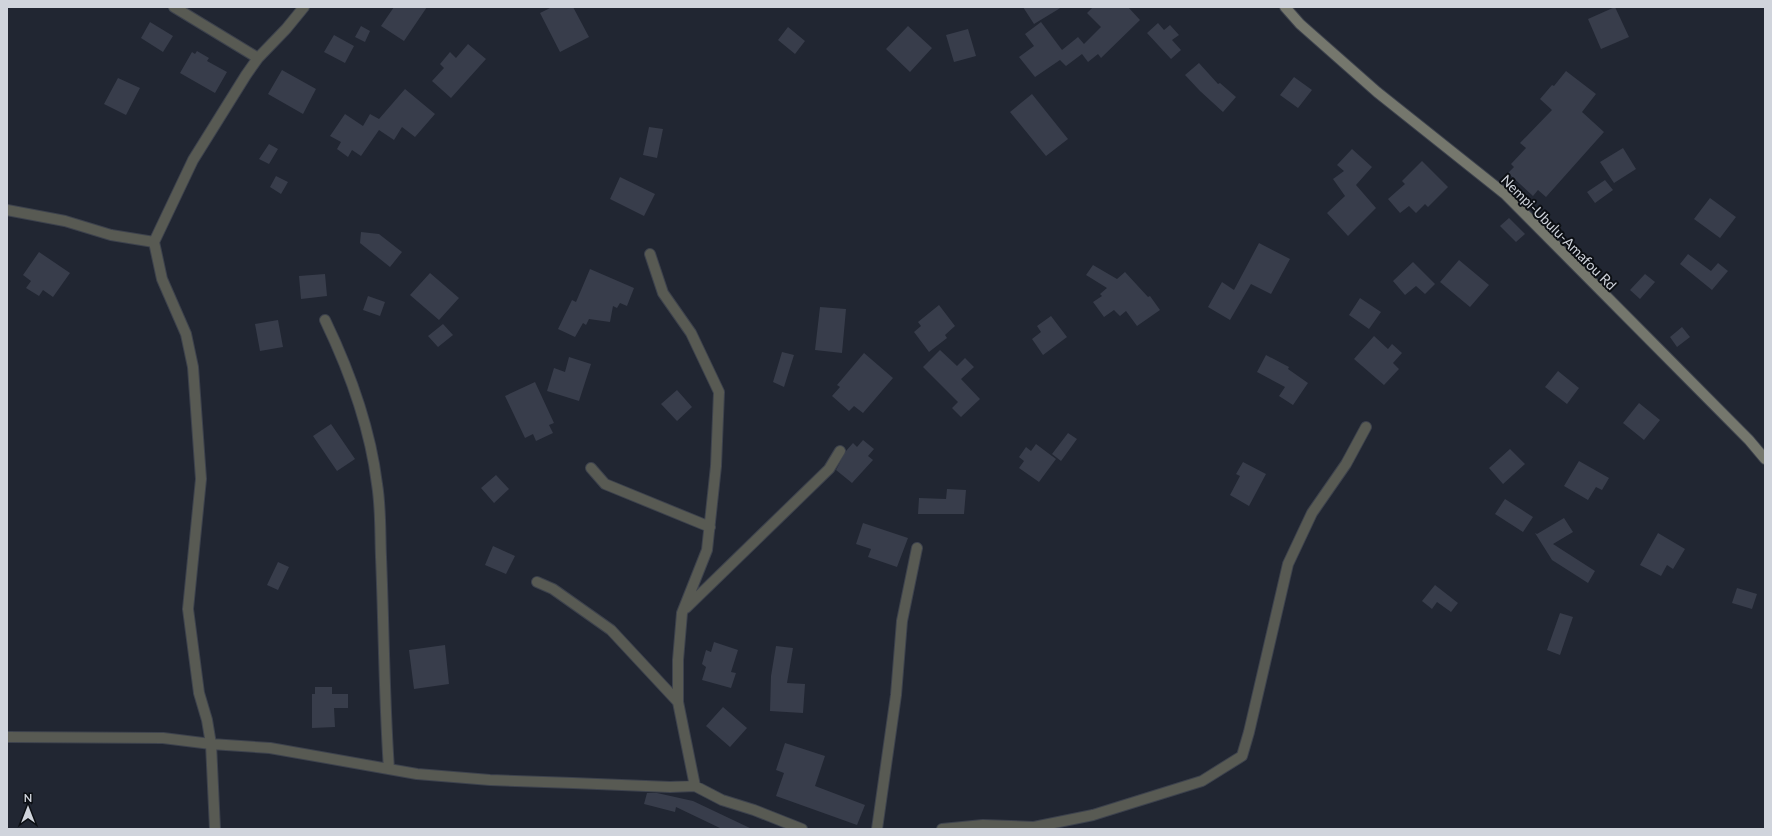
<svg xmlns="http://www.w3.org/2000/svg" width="1772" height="836" viewBox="0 0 1772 836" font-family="Lato,sans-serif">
<rect width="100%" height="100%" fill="#212632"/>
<path fill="#383d4b" d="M394,7h33l-23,34 -23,-15z
M552,7h21l16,30 -29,15 -20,-39z
M1023,7h39l-28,17z
M1093,7h35l12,13 -39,38 -3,-4 -10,8 -6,-8 -16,12 -6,-6 -25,17 -16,-20 15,-11 -9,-12 16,-12 21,28 16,-13 6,7 17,-17 -14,-14z
M1615,7l14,30 -28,12 -13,-30z
M150,22l23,14 -10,16 -22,-14z
M1158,23l6,7 6,-5 9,10 -7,5 9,10 -10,9 -24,-26z
M361,26l9,5 -5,11 -10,-5z
M908,26l24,22 -22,24 -24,-23z
M788,27l17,14 -10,13 -17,-14z
M968,29l8,27 -22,6 -8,-27z
M334,35l20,11 -9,17 -21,-11z
M468,44l18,15 -35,39 -19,-17 12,-13 -4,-4 10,-12 6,6z
M197,51l12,7 -2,3 20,11 -12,21 -35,-20 12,-21 3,2z
M1199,63l19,21 2,-1 16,14 -13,15 -23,-21 -15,-16z
M282,70l34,19 -13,25 -35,-20z
M1566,71l30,23 -14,18 22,20 -58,65 -8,-7 -5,6 -25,-23 6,-6 -3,-3 15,-16 -6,-5 32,-33 -12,-11 12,-14 2,1z
M1294,77l18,13 -14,18 -18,-13z
M118,78l22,10 -14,27 -22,-11z
M405,89l30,25 -20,23 -13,-10 -8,13 -15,-10 -18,26 -9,-6 -4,7 -11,-8 4,-7 -11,-6 15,-22 18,12 7,-12 9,5z
M1032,94l36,45 -22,17 -36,-44z
M649,127l14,2 -6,29 -14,-3z
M269,144l9,5 -9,15 -10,-5z
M1623,148l13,21 -22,14 -14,-21z
M1352,149l20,18 -16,18 20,23 -28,28 -21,-23 18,-17 -12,-17 11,-8 -7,-6z
M1422,161l26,26 -20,20 -3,-3 -9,9 -7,-7 -9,7 -12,-14 17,-15 -3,-3z
M276,176l12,6 -7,12 -11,-7z
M620,177l35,17 -11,22 -34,-17z
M1605,180l8,10 -18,13 -8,-11z
M1710,198l26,19 -16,21 -26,-19z
M1509,218l16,16 -9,8 -16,-16z
M361,232l18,2 23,18 -12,15 -30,-24z
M1259,243l31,16 -19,35 -20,-10 -21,36 -22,-13 14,-25 12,8z
M39,252l31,21 -17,24 -10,-7 -4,6 -13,-8 5,-7 -8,-6z
M1688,254l23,17 7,-8 10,8 -16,19 -32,-26z
M1459,260l30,25 -19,22 -30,-25z
M1413,262l22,22 -10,10 -9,-8 -11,9 -12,-14z
M1093,265l24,14 8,-7 23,25 2,-1 10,14 -23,16 -11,-15 -6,5 -6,-6 -10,7 -11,-15 9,-6 -2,-2 7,-6 -21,-13z
M590,269l44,19 -7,18 -7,-3 -3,5 -4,-2 -3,16 -21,-3 -3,6 -3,-2 -8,14 -17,-8 14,-29 4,2z
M430,273l29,25 -20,22 -29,-25z
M325,274l2,22 -26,3 -2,-23z
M1645,274l10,8 -15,17 -10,-9z
M368,296l17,6 -5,14 -17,-6z
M1360,298l21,14 -12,17 -20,-14z
M939,305l16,21 -10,9 2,3 -18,14 -15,-20 7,-6 -3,-4z
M820,307l26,2 -4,44 -27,-3z
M1051,316l16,21 -24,18 -11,-16 9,-7 -4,-6z
M278,320l5,27 -23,4 -5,-27z
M443,324l10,11 -15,12 -10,-11z
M1682,327l8,10 -13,10 -7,-10z
M1374,336l14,13 4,-5 10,9 -9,10 6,6 -15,16 -30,-26z
M940,350l17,16 8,-8 9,9 -13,12 19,20 -19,18 -9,-9 6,-6 -35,-35z
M782,352l12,3 -10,32 -11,-5z
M864,353l29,25 -30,35 -9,-7 -5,5 -17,-15 8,-9 -3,-2z
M1266,355l23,12 -1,2 20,14 -15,22 -14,-9 6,-9 -28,-15z
M569,357l22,7 -12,37 -32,-10 7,-23 11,4z
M1558,371l21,17 -12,16 -22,-17z
M535,382l19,41 -5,2 4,8 -17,8 -3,-7 -8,4 -20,-42z
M677,390l15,17 -15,14 -16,-17z
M1639,403l21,17 -16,20 -21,-17z
M331,424l24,35 -18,12 -24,-35z
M1068,433l9,6 -16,22 -9,-7z
M863,440l11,9 -6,7 5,4 -21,23 -16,-13 10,-19 7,-8 4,4z
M1036,444l20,15 -17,23 -20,-14 5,-7 -5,-4 7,-10 5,4z
M1510,449l15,15 -22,20 -14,-16z
M1579,461l30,17 -7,12 -6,-3 -8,13 -24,-14z
M1243,462l23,12 -17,32 -19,-11 10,-19 -4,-2z
M496,475l13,14 -15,14 -13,-15z
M947,489l19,1 -2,24h-46l1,-16 27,1z
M1505,499l28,18 -10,15 -28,-18z
M1564,518l9,14 -20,12 42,27 -7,12 -36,-23 -17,-27 2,1z
M863,523l45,15 -11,29 -29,-10 3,-8 -15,-5z
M1658,533l27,16 -12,20 -6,-4 -6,11 -21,-11z
M493,546l22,10 -9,18 -21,-9z
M278,562l11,5 -11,23 -11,-5z
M1435,585l23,18 -7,9 -14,-10 -5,7 -10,-8z
M1737,588l20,6 -5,15 -20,-6z
M1560,613l13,4 -13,38 -13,-5z
M714,642l24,8 -7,22 5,1 -5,15 -29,-8 4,-13 -4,-3 4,-14 5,2z
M445,645l4,39 -35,5 -5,-39z
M776,646l17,2 -6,35 18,1 -2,29 -33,-2 1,-35z
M315,687h17v7h16v14h-14l1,19 -23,1v-34h3z
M723,707l24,21 -17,19 -24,-21z
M785,743l40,13 -10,30 50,19 -8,20 -81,-29 8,-23 -8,-3z
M647,793h10l36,8 59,28h-30l-46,-22 -1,5 -31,-8z"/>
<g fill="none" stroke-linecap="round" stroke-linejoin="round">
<g stroke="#3d424d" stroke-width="12">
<path id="street" d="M174,7l84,51
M7,210l58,11 46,14 43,7
M650,254l13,39 28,40 28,59 -3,74 -9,84 -25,63 -4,47v42
M325,320c25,52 45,107 52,164 4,24 3,49 4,73 3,71 3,141 8,212
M591,468l14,16 105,43
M537,582l16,7 58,41 67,72 17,84
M686,608l143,-139 11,-18
M7,737l156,1 48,6 59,4 147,26 73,6 83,3 97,4 25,-1 27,14 32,10 48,19
M215,829l-4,-85 -4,-24 -8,-27 -11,-84 13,-130 -8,-112 -7,-33 -24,-55 -8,-37 39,-82 53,-85 12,-17 28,-29 18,-22
M877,829l19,-134 6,-74 15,-73
M942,829l41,-4 51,2 59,-12 109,-34 40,-25 7,-24 39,-168 24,-51 34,-49 20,-37"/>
</g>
<g stroke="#3d424d" stroke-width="12">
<path id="secondary" d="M1285,7l15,17 77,68 128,102 244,246 16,19"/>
</g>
<use href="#street" stroke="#585a53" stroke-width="10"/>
<use href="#secondary" stroke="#75776d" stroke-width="10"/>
</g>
<g text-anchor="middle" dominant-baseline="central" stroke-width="4" stroke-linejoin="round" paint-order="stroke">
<g font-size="14" fill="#d0d4dc" stroke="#0c0f14">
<text transform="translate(1559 232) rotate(45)">Nempi-Ubulu-Amafou Rd</text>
</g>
</g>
<rect width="1772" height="836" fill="none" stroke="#d0d4dc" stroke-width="16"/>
<g transform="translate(28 808)" stroke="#0c0f14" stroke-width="3" paint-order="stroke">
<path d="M0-3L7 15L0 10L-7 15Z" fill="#d0d4dc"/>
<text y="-6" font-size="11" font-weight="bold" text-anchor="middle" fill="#d0d4dc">N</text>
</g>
</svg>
